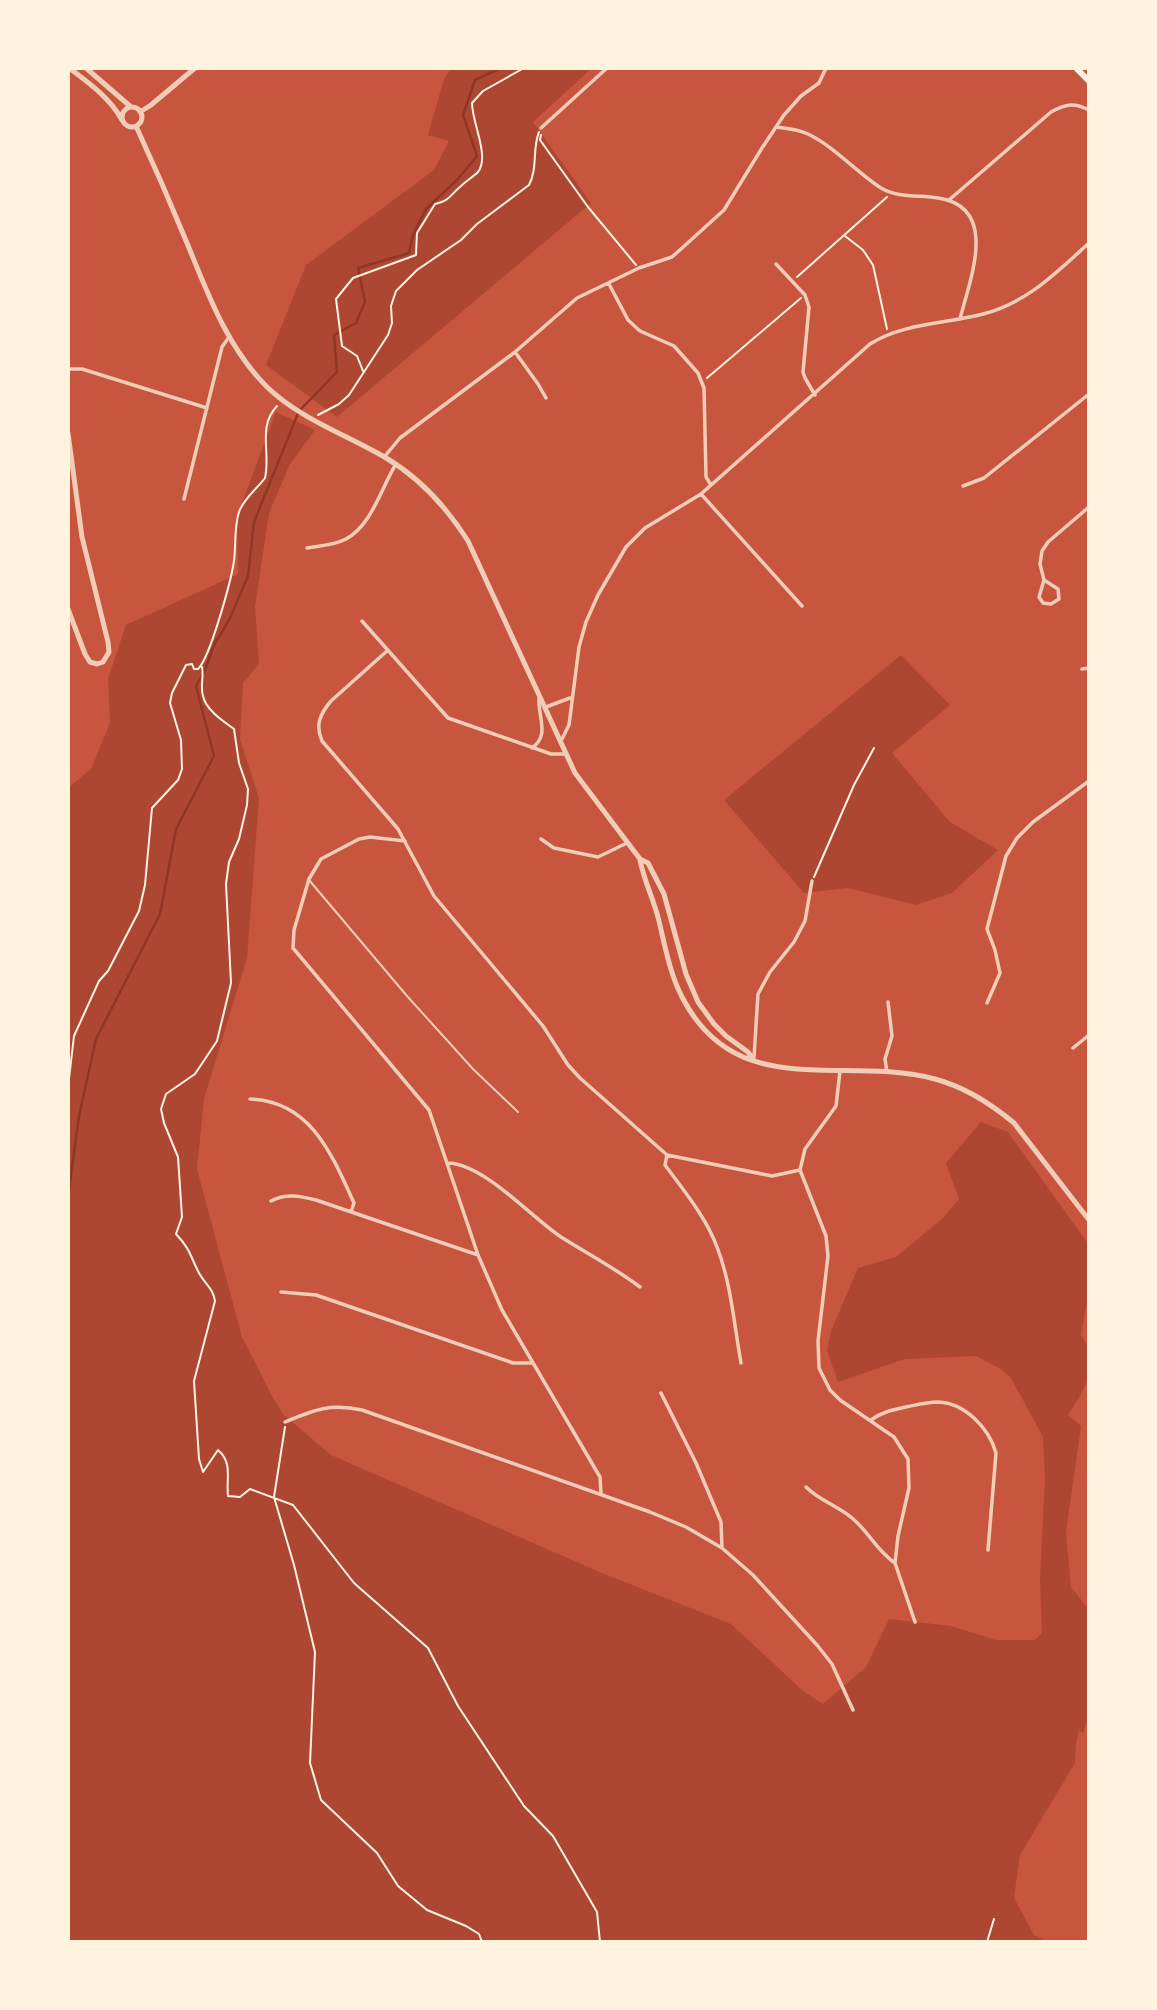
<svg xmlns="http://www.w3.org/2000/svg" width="1157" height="2010" viewBox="0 0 1157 2010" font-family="'DM Sans',sans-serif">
<rect width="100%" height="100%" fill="#c8553d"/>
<path fill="#ae4732" d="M451,68h141l-59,54 58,81 -254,214 -71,-52 40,-100 128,-95 15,-29 -21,-6 16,-56z
M276,412l39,18 -25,34 -21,49 -14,94 4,57 -16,19 -3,56 19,59 -12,160 -43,141 -7,70 45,168 30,59 11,18 48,41 271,118 129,51 72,67 20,13 43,-37 23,-48 62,7 45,14h39l7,-7 -2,-54 5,-100 -2,-42 -32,-59 -10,-9 -25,-13 -71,3 -67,23 -11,-31 4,-20 27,-63 38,-11 47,-39 16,-19 -13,-36 35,-41 27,10 81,113v44l-8,46c21,28 3,55 -13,80l13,11 -15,107 5,54 18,23v103l-6,20 -4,-3 -3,13 -1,20 -55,92 -6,43 20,37 14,7h-980v-1154l23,-19 19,-46 -2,-44 18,-54 112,-51 -1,-57z
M901,655l49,50 -58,48 58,69 48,28 -46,43 -36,12 -68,-17 -44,5 -80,-93z"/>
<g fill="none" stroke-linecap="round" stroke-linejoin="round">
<path stroke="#8f3625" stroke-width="2.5" d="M68,1197l11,-81 17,-77 64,-125 16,-85 38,-73 -18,-70 9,-16 9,-25 16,-27 18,-42 6,-54 45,-111 38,-39 -3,-37 22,-12 9,-21 -7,-34 51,-15 4,-18 13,-26 31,-29 20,-24 -14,-41 12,-35 26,-12"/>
<path stroke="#fff3e0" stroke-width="2" d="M541,135l-1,5 48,67 48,58
M845,236l18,14 10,15 14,64
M797,277l90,-80
M363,371l-6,-15 -15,-10 -6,-47 17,-21 63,-23 1,-22 18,-29c16,-4 14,-8 26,-18 5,-5 12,-9 17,-14 12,-16 -6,-49 -6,-69l11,-12 41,-23
M707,378l94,-80
M318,415l21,-11 10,-9 39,-60 4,-12 -1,-17 5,-15 21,-21 44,-30 16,-16 52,-39c9,-17 3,-36 10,-53
M202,667c2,9 -2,20 1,29 3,14 20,25 31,33l5,34 9,26 -1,16 -8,34 -10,23 -3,22 5,99 -14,58 -22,33 -29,20 -5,15 3,14 14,34 4,60 -6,17c15,16 14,22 23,39 6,11 14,15 16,28l-21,80 5,78 4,13 15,-22c15,13 8,28 10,46l12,1 10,-8 43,16 61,78 74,65 30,58 66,100 29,30 44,76 3,30
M814,877l40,-92 20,-37
M68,1087l6,-51 25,-55 9,-10 31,-60 6,-26 7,-77 26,-28 4,-11 -1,-29 -11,-37 2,-10 14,-28 6,-1 2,5h4c12,-11 33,-88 36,-108 2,-15 0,-34 5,-49 5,-14 17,-22 26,-34 6,-25 -8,-51 12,-72
M285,1427l-11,70 20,68 21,87 -5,111 11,37 56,53 21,33 29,24 39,16 13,8 3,8
M987,1942l7,-23"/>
<path stroke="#f1ccb7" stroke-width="2" d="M309,880l98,116 66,73 45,43"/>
<path stroke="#f1ccb7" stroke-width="3.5" d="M776,127c10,1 22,2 32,7 27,13 48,38 73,54 17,10 37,7 57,10 62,9 32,81 22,121
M541,128l66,-60
M949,200l102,-88c15,-8 23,-10 38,-2
M776,264l29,31 4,12 -6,65 2,6 10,17
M609,284l19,36 12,11 34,15 24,27 6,15 2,89 5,8
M515,352l23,32 8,14
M68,369h14l125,39
M385,456l15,-18 115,-86 62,-54 62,-30 33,-11 20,-18 32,-29 38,-62 22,-33 17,-19 18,-13 7,-15
M963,486l21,-8 105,-84
M701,494l101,112
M184,499l38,-152 7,-10
M307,548c12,-2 28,-3 39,-9 26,-14 35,-51 50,-75
M1044,580l14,9 1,10 -8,5 -8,-1 -4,-6 5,-17 -4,-16 2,-13 6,-9 41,-35
M362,621l86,97 103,36h16
M388,650l-57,51c-11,13 -16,24 -9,40l76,88 36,67 109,130 25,39 12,13 87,77 105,21 28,-6
M1082,669l7,-1
M546,707l24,-9
M561,741l8,-16 10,-78 7,-25 12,-27 28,-48 19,-19 56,-34 169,-150c33,-21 75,-20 113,-30 44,-11 74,-42 106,-71
M532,748c18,-12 6,-31 7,-49
M541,839l13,9 44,9 29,-14
M405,841l-35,-4 -11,2 -38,20 -12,20 -15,51 -1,18 136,162 49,145 24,55 98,167 1,16
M987,1003l13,-30 -5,-23 -8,-21 19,-73 11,-18 16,-16 56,-41
M1073,1048l16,-13
M754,1057l4,-63 12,-22 24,-30 11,-21 7,-40
M840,1071l-4,35 -31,43 -5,21 26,66 2,20 -10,85 1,27 11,22 10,10 54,37 14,22 1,29 -11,48 -3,27 20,59
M887,1072l-2,-13 7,-23 -4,-34
M250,1099c61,2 82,56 104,104l-3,9
M667,1155l-2,10c19,26 41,52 52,82 14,36 17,77 24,116
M448,1163c36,1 83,54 113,74 27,17 54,31 79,50
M271,1201c15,-8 29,-5 45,-1l162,55
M281,1292l35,3 197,68h19
M661,1393l35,70 25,59 1,26
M871,1420c11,-8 21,-10 35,-13 10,-2 21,-5 32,-5 27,1 51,26 58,51l-8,97
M285,1422c29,-12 45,-19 77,-12l288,102 36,15 36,21 31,27 64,70 15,19 21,46
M806,1487c14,14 32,19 46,31 17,14 25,33 43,45"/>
<path stroke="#f1ccb7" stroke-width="5" d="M69,68c20,15 41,30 53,52
M86,68l45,39
M122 117a10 10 0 1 1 20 0a10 10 0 1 1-20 0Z
M140,112l11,-7 44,-37
M136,126c18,39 35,78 51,117 21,51 40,104 80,144 33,32 80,48 119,71 34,20 61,50 82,83l107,232 65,86 8,4 16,31 22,80 12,28 16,22 12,12 22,16 5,7
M68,433l14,104 26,105 1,10 -6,10 -6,2 -7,-2 -5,-8 -17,-45
M640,860c4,21 14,40 19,61 6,25 11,53 23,76 55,107 161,57 253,82 30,8 55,24 79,44l75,97"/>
<path stroke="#fff3e0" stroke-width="6" d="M1076,68l13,13"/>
</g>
<rect width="1157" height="2010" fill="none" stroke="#fff3e0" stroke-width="140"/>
</svg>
